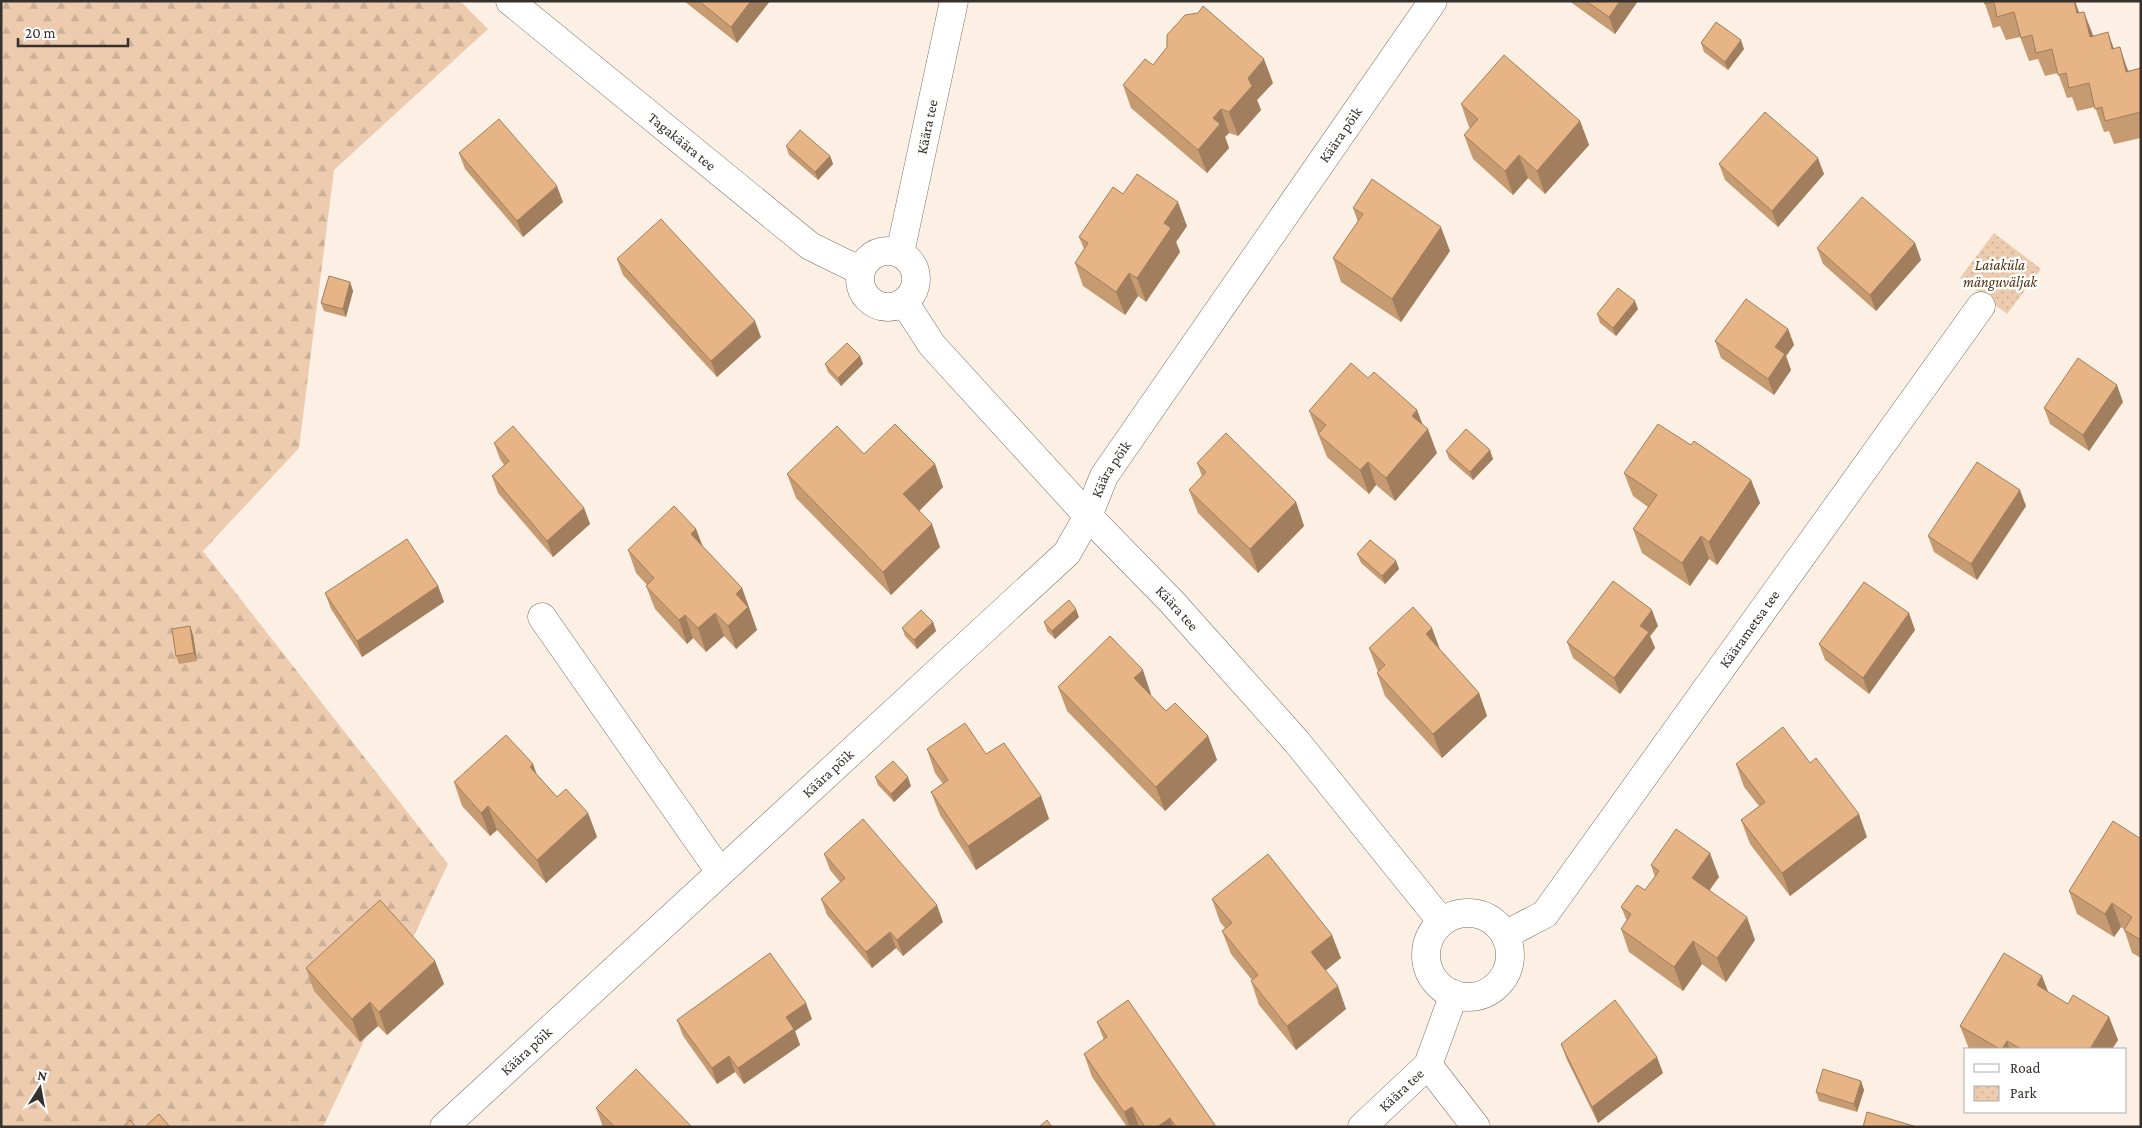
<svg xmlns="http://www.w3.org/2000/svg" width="2142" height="1128" viewBox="0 0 2142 1128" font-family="'Crimson Pro',serif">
<defs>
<pattern id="forest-firs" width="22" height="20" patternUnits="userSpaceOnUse" patternTransform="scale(1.25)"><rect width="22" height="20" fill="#eccbae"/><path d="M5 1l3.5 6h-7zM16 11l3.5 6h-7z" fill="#cbaf96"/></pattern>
<pattern id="park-dots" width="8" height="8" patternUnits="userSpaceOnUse" patternTransform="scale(1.25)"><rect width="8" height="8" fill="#eccbae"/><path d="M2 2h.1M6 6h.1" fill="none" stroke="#cbaf96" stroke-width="1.8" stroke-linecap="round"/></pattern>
</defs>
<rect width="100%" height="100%" fill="#fcf0e5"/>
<path fill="url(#forest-firs)" d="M1,1h459l28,28 -154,141 -35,278 -96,103 245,313 -125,263h-322z"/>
<path fill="url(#park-dots)" d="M1994,233l47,36 -34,45 -47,-36z"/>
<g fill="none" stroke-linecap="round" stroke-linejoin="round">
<g stroke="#7a7066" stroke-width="29">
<g id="minor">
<path id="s1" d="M510,1l300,245 51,25"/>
<circle cx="888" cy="279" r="28"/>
<path id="s2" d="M900,253l54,-252"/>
<path id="s3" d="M904,302l28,43 156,171 83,85 126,141 145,180"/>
<path d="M542,617l178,255"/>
<circle cx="1468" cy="955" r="42"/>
<path id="s4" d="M1505,935l40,-21 436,-608"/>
<path d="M1428,1065l48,62"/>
<path id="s5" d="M444,1127l623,-574 21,-37 16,-40 329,-475"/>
<path id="s6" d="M1362,1127l66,-62 26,-71"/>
</g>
</g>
<use href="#minor" stroke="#fff" stroke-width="28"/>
</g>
<path fill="#c69b72" d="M684,1h86l-33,42z
M1569,1h69l-23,33z
M1984,1h91l4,12 14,23 21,12 15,23 12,-3v70l-27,6 -5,-13 -5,1 -9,-25 -18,4 -5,-14 -5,1 -9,-25 -13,3 -7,-17 -9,2 -9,-24 -14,3 -6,-14 -7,2z
M1701,43l43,6 -16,21 -24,-18z
M1153,65l120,18 -16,17 4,10 -23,26 -9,-3 -4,4 4,11 -22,25 -76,-65 -8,-23z
M1461,104l119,17 9,24 -44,49 -17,-16 -15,17 -40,-36 -9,-24 6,-7 -1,-1z
M786,146l44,10 3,8 -15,16 -29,-25z
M459,153l104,49 -40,35 -58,-68z
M1719,164l105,10 -46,53 -53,-47z
M1123,194l64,32 -11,16 4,10 -34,50 -8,-6 -13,19 -42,-29 -8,-23 9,-14 -5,-12z
M1353,208l97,43 -49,71 -60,-40 -8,-24 25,-36z
M1915,243l6,17 -45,51 -53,-47 -6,-16z
M617,259l144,78 -44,40 -94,-102z
M350,282l3,9 -7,26 -22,-6 -3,-8z
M1638,309l-22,27 -16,-13 -3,-9z
M1788,329l6,16 -8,11 5,14 -17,25 -53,-37 -6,-17z
M860,356l3,8 -22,22 -13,-14 -3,-8z
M1368,378l49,32 6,15 14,28 -42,48 -19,-16 -7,9 -42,-37 -18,-46z
M2123,402l-34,49 -39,-27 -6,-16z
M494,443l90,65 6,16 -37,33 -55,-64 -6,-17 12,-11 -4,-6z
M1691,445l60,35 9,23 -43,62 -8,-6 -19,27 -48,-33 -9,-24 15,-22 -15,-11 -9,-23z
M1446,451l47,8 -20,21 -24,-21z
M864,454l71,10 8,23 -24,24 21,36 -49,48 -95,-97 -9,-24z
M1197,463l99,39 8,24 -46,47 -60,-60 -9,-23 13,-14z
M2026,506l-49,74 -43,-28 -6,-16z
M696,529l7,19 39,40 15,42 -21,19 -12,-13 -18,16 -13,-14 -6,6 -32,-35 -9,-23 1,-1 -11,-12 -8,-23z
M1357,554l39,7 3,8 -14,15 -24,-21z
M438,586l6,16 -82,55 -31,-48 -6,-16z
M1079,617l-24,22 -8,-8 -3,-9z
M933,622l3,9 -19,18 -12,-13 -3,-8z
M190,626l3,9 4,26 -18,3 -3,-8z
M1658,626l-8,10 5,12 -35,46 -47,-36 -6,-16z
M1915,630l-46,64 -44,-34 -6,-16z
M1369,648l72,3 38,42 8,23 -45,42 -57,-62 -8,-23 1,-1z
M1058,687l93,7 -1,1 16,16 42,25 9,24 -52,51 -98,-100z
M927,749l59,5 55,42 8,23 -73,51 -36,-55 -9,-23 12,-8 -8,-11z
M1810,763l57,74 -77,59 -40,-52 -9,-24 18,-14 -15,-19 -8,-23z
M533,764l4,11 20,22 31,16 9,24 -51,46 -49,-53 -7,6 -28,-30 -8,-24z
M875,777l36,9 -17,16 -16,-17z
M2141,839v119l-9,-5 -8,-24 -3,-2 -7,10 -37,-23 -8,-23z
M824,854l119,68 -40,34 -7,-8 -24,20 -45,-53 -6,-16 19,-17 -10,-12z
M1651,865l68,12 -10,13 46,50 -29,42 -24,-18 -19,27 -54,-39 -8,-23 6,-8 -6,-14 24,-17 10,-13z
M1212,899l129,59 -16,12 21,39 -50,41 -37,-45 -8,-24 1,-1 -21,-26 -9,-23 3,-3 -5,-6z
M435,961l9,23 -57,51 -9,-9 -18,16 -46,-51 -8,-23z
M2048,992l20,12 41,13 9,23 -6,9h-143l-9,-23z
M812,1019l-17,12 5,14 -56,39 -9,-12 -18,12 -34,-48 -6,-16z
M1097,1022l118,105h-88l-35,-50 -8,-23 20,-14z
M1561,1044l102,29 -65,50 -31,-63z
M1861,1081l3,9 -7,22 -38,-11 -3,-9z
M596,1108l96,19h-89z"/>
<path fill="#a17e5d" d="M751,1h19l-33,42 -6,-16z
M1620,1h18l-23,33 -6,-17z
M2074,1h1l7,20 -5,-8z
M2084,12l9,23 6,25 -9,-23z
M2108,32l8,23 -4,-6z
M1741,40l3,9 -16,21 -3,-8z
M2120,47l8,24 7,25 -9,-24z
M1264,59l9,24 -16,17 4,10 -23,26 -9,-24 19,-34z
M1221,109l8,24 -4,4 4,11 -22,25 -9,-23 15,-32z
M1580,121l9,24 -44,49 -8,-23z
M1519,155l9,23 -15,17 -8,-24z
M830,156l3,8 -15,16 -3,-8z
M1818,158l6,16 -46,53 -6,-16z
M557,186l6,16 -40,35 -6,-16z
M1178,202l9,24 -11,16 4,10 -34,50 -9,-24 27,-55z
M1441,227l9,24 -49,71 -9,-23z
M1915,243l6,17 -45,51 -6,-16z
M1129,273l9,23 -13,19 -9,-23z
M350,282l3,9 -7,26 -3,-8z
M1635,301l3,8 -22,27 -3,-8z
M755,321l6,16 -44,40 -6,-16z
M1788,329l6,16 -8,11 5,14 -17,25 -6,-16 7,-32z
M860,356l3,8 -22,22 -3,-8z
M2117,385l6,17 -34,49 -6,-16z
M1417,410l8,22 3,-3 9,24 -42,48 -9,-23 26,-62z
M1490,450l3,9 -20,21 -3,-8z
M1368,462l8,23 -7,9 -9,-24z
M935,464l8,23 -31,31 -9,-24z
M1751,480l9,23 -43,62 -8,-23z
M2020,490l6,16 -49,74 -6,-16z
M1296,502l8,24 -46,47 -8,-24z
M584,508l6,16 -37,33 -6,-16z
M932,524l8,23 -49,48 -8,-23z
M696,529l9,23 -14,-18z
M1701,536l8,23 -19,27 -8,-23z
M1396,561l3,8 -14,15 -3,-8z
M438,586l6,16 -82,55 -5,-16z
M742,588l15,42 -21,19 -8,-23 8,-32z
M1076,609l3,8 -24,22 -3,-8z
M1652,610l6,16 -8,10 5,12 -35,46 -6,-16 26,-52z
M715,613l9,23 -18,16 -8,-24z
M1909,613l6,17 -46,64 -6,-16z
M685,615l8,23 -6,6 -8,-24z
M933,622l3,9 -19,18 -3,-9z
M190,626l3,9 4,26 -3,-8z
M1432,628l9,24 -15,-18z
M1143,670l8,24 -9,8 -8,-24z
M1479,693l8,23 -45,42 -9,-24z
M1208,736l9,24 -52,51 -9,-24z
M533,764l8,24 -11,-21z
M908,777l3,9 -17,16 -3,-8z
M1041,796l8,23 -73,51 -8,-24z
M488,806l9,24 -7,6 -9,-23z
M588,813l9,24 -51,46 -9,-23z
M1859,814l8,23 -77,59 -8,-23z
M1710,853l9,24 -18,25 -9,-24z
M2112,903l9,24 -7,10 -9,-23z
M937,905l6,17 -40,34 -6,-16z
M1747,917l8,23 -29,42 -9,-24z
M890,932l6,16 -24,20 -6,-16z
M1332,935l9,23 -22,18 -8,-24z
M1693,941l9,23 -19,27 -9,-24z
M435,961l9,23 -57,51 -8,-23z
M2042,976l9,23 -14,-14z
M1338,986l8,23 -50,41 -9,-24z
M370,1002l8,24 -18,16 -8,-23z
M806,1003l6,16 -17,12 5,14 -56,39 -6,-16 48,-51z
M2109,1017l9,23 -6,9h-22z
M2007,1041l3,8h-8z
M729,1056l6,16 -18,12 -5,-16z
M1657,1057l6,16 -65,50 -6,-16z
M1861,1081l3,9 -7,22 -3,-8z
M1132,1107l7,20h-9l-6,-15z
M1170,1118l3,9h-16z"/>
<path fill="#e6b485" stroke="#a17e5d" d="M699,1h52l-20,26z
M1586,1h34l-11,16z
M1984,1h90l3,12 7,-1 6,25 18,-5 4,17 8,-2 6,25 15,-4v44l-36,9 -3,-14 -7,2 -6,-26 -20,5 -3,-15 -8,2 -6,-26 -16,4 -4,-18 -11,3 -7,-26 -17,5 -3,-15 -9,2z
M1203,6l61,53 -16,19 4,8 -23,26 -8,-3 -8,9 7,6 -22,26 -75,-65 22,-26 8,6 14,-18v-12l18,-20 13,-2z
M1716,22l25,18 -16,22 -24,-19z
M1504,55l76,66 -43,50 -18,-16 -14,16 -41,-36 14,-16 -17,-15z
M1765,112l53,46 -46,53 -53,-47z
M499,119l58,67 -40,35 -58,-68z
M800,130l30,26 -15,16 -29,-26z
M1137,174l41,28 -14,21 7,5 -34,50 -8,-5 -13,19 -41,-29 13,-20 -9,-6 34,-50 10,7z
M1372,179l69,48 -49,72 -59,-41 30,-44 -10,-6z
M1862,197l53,46 -45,52 -53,-47z
M661,219l94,102 -44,40 -94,-102z
M329,276l21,6 -7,27 -22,-6z
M1618,288l17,13 -22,27 -16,-14z
M1746,299l42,30 -13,18 10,7 -17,25 -53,-38z
M847,343l13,13 -22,22 -13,-14z
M2078,358l39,27 -34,50 -39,-27z
M1351,363l17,15 6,-6 43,38 -5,6 16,13 -42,49 -18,-16 -8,8 -42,-36 8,-9 -17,-14z
M895,424l40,40 -32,30 29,30 -49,48 -96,-98 50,-48 27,28z
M1658,424l33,21 3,-4 57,39 -42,62 -8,-6 -19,27 -49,-34 24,-34 -33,-22z
M513,426l71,82 -37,33 -55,-65 17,-15 -15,-18z
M1466,429l24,21 -20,22 -24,-21z
M1226,433l70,69 -46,47 -61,-59 17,-18 -9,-9z
M1977,462l43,28 -49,74 -43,-28z
M674,506l22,23 -5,5 51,54 -6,6 12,13 -20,19 -13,-13 -17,15 -13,-13 -6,5 -33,-34 8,-8 -26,-28z
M407,539l31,47 -81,55 -32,-48z
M1370,540l26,21 -14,15 -25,-22z
M1613,581l39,29 -12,16 9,6 -35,46 -47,-36z
M1864,582l45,31 -46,65 -44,-34z
M1069,600l7,9 -24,22 -8,-9z
M1413,607l19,21 -6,6 53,59 -46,41 -56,-61 8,-8 -16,-17z
M921,610l12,12 -19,18 -12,-12z
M190,626l4,27 -18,3 -4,-27z
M1110,636l33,34 -9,8 32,33 9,-8 33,33 -52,51 -98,-100z
M965,723l21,31 18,-11 37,53 -73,50 -37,-54 17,-12 -21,-31z
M1783,727l27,36 6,-5 43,56 -77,59 -41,-53 24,-18 -29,-38z
M506,735l27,29 -3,3 27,30 9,-8 22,24 -51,47 -49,-54 -7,7 -27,-31z
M893,761l15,16 -17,17 -16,-17z
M863,819l74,86 -40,35 -7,-8 -24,20 -45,-53 24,-21 -21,-24z
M2113,821l28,18v101l-17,-10 8,-13 -20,-14 -7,11 -36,-23z
M1676,829l34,24 -18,25 55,39 -30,41 -24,-17 -19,26 -53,-38 10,-15 -10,-7 16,-22 8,5 14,-19 -8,-6z
M1268,854l64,81 -21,17 27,34 -51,40 -36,-45 7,-6 -36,-44 10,-8 -20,-24z
M380,900l55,61 -56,51 -9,-10 -18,17 -46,-51z
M770,953l36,50 -20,14 8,12 -56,39 -9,-12 -17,12 -35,-48z
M2004,953l38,23 -5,9 31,19 5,-9 36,22 -19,32h-69l-14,-8 -5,8h-2l-40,-23z
M1128,1000l87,125 -3,2h-36l-6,-9 -13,9h-12l-13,-20 -8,5 -40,-58 23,-17 -10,-15z
M1615,1000l42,57 -65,50 -31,-63z
M636,1069l56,58h-77l-19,-19z
M1823,1069l38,12 -7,23 -38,-12z
M1867,1112l50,15h-54z
M159,1114l11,13h-25z
M130,1120l6,7h-13z
M1047,1120l5,7h-13z"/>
<g text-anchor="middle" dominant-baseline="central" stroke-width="5" stroke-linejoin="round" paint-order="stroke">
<g font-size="15" fill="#36312d" stroke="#fff">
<text stroke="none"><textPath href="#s2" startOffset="129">Käära tee</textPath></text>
<text stroke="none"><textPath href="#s5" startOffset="1348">Käära põik</textPath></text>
<text stroke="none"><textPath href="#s1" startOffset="222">Tagakäära tee</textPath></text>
<text stroke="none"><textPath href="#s5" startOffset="942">Käära põik</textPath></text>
<text stroke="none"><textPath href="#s3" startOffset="411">Käära tee</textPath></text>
<text stroke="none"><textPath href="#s4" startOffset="396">Käärametsa tee</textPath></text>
<text stroke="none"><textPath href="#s5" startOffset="522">Käära põik</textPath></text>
<text stroke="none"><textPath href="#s5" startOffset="112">Käära põik</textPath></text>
<text stroke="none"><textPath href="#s6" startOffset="54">Käära tee</textPath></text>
</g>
<g font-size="15" font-style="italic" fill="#553410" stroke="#fff">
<text x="2000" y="265">Laiaküla<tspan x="2000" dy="17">mänguväljak</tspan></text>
</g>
</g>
<rect width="2142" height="1128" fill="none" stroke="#36312d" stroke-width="5"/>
<rect x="1964" y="1048" width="162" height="65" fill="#ffffff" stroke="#afadab"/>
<rect x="1974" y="1064" width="25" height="8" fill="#ffffff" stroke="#afadab"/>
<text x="2010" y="1073" font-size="15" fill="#36312d">Road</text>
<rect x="1974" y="1086" width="25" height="15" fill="url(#park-dots)" stroke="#afadab"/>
<text x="2010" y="1098" font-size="15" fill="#36312d">Park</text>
<g transform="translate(40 1088) rotate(11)" stroke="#ffffff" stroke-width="4" paint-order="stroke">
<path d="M0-4L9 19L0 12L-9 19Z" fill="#36312d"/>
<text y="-8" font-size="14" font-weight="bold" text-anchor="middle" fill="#36312d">N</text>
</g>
<path d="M18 38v8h110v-8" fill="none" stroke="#36312d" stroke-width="2.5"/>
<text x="25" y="38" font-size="15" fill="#36312d" stroke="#ffffff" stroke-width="4" paint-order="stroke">20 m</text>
</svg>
